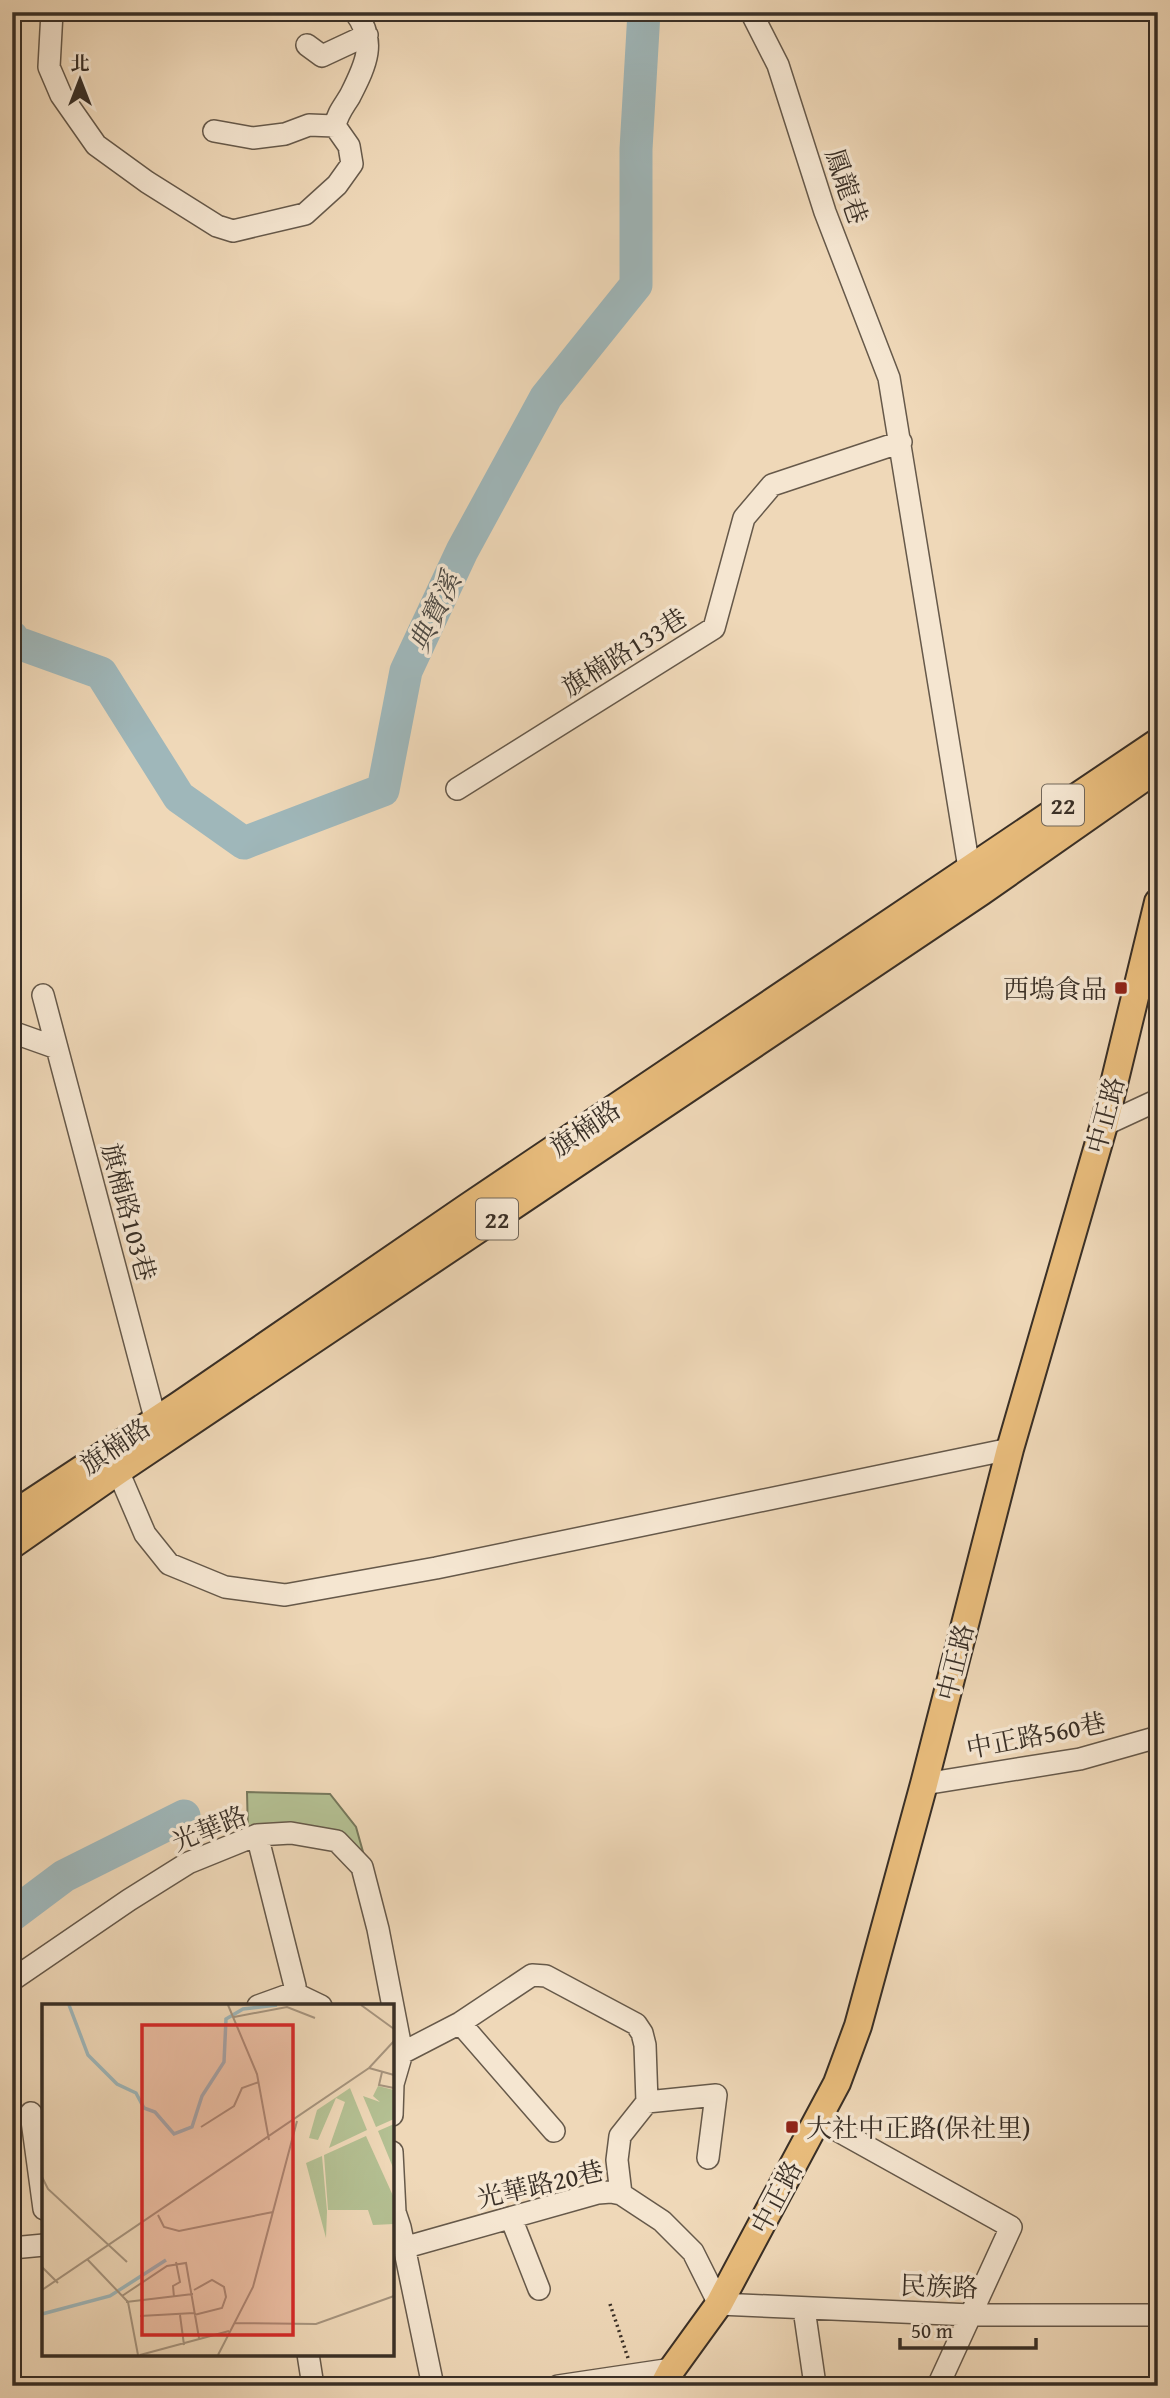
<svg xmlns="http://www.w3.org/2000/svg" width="1170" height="2398" viewBox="0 0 1170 2398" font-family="'Gentium Book Plus','Noto Serif TC',serif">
<rect width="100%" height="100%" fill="#efd8b8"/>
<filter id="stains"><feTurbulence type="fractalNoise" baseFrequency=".00286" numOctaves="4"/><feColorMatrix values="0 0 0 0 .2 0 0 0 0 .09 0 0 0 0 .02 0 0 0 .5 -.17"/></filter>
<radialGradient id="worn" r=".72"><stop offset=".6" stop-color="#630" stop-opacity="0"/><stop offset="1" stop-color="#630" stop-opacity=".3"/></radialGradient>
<path fill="#b4c093" stroke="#76785c" stroke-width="2" d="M247,1792l83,2 26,33 9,32 -23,-19 -94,-7z"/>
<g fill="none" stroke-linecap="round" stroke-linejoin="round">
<path stroke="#9fb7ba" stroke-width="33" d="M12,637l3,5 86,31 78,124 65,46 139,-53 23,-119 56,-120 84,-154 90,-112v-136l8,-137
M12,1915l52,-39 120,-60"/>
<g stroke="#66594a" stroke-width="24">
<path id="minor" d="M52,12l-3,55 12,28 35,50 51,37 70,44 16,5 72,-17 32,-29 15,-21 -3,-18 -14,-20c2,-12 9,-20 15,-30 15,-30 28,-54 5,-84
M751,12l27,53 47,147 64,166 80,490 6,13
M307,45l15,11 45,-21
M214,131l39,7 32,-4 24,-9 26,1
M457,789l257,-161 30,-110 28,-33 129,-43
M43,995l116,438
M12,1032l45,16
M1104,1125l54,-25
M118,1471l27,63 24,30 56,23 60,8 151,-27 574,-119
M924,1784l156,-25 78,-22
M257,1835l38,151 -1,7 -36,13
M12,1980l117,-80 59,-37 69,-28 34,-2 46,8 25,26 16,62 24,124 -9,31 -1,31
M294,1993l27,13
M460,2023l94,108
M402,2053l58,-30 72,-48 14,1 90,48 6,9 3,12 2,57 -27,34 -3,24 4,34 -10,-2 -13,1 -195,55
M647,2102l69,-7 -8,63
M31,2113l13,96
M817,2119l194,108 -73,159
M392,2152l3,60 5,15 33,159
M621,2194l41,27 31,31 26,52 252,11h187
M511,2218l28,71
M12,2248l32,-3
M804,2309l10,69
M308,2354l5,32
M558,2386l114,-17"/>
</g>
<g stroke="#392f26" stroke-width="30">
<path id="major" d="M12,1515l167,-110 287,-197 692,-466
M12,1545l106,-74 863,-579 177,-124
M663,2386l9,-17 47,-65 118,-221 21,-57 66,-242 86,-335 94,-324 54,-223"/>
</g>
<path stroke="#392f26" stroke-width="3.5" stroke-dasharray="2 3.5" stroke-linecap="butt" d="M610,2304l18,54"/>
<use href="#minor" stroke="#f5e6d1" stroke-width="21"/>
<use href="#major" stroke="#e8bc7c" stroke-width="26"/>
</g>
<g fill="#8f2418" stroke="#f5e6d1" stroke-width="2.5">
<rect x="1114" y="981" width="14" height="14" rx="3.5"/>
<rect x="785" y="2120" width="14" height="14" rx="3.5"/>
</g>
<g text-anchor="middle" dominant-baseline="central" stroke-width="7" stroke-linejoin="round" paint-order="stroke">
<g fill="#f5e6d1" stroke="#716659" stroke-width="2">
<rect x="1042" y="784.5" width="42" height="41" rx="5"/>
<rect x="476" y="1198.5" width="42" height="41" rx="5"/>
</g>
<g font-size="24" font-weight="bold" fill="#392f26">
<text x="1063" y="805">22</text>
<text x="497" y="1219">22</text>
</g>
<g font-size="26" fill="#392f26" stroke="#f5e6d1">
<text transform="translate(847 186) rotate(71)">鳳龍巷</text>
<text transform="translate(624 652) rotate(-32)">旗楠路133巷</text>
<text transform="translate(1105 1115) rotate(-75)">中正路</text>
<text transform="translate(585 1128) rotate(-34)">旗楠路</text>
<text transform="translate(129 1212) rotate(75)">旗楠路103巷</text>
<text transform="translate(115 1446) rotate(-34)">旗楠路</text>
<text transform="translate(955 1662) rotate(-76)">中正路</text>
<text transform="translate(1036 1735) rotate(-11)">中正路560巷</text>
<text transform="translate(209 1828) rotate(-22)">光華路</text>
<text transform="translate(540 2184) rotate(-13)">光華路20巷</text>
<text transform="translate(776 2197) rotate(-62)">中正路</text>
<text transform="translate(939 2286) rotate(2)">民族路</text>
</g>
<g font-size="26" fill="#392f26" stroke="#f5e6d1" text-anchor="end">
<text x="1107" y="988">西塢食品</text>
<text x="806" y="2127" text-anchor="start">大社中正路(保社里)</text>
</g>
<g font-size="28" font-style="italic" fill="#4d4a44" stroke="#f5e6d1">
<text transform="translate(434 612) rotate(-65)">典寶溪</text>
</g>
</g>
<g transform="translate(42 2004)">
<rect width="352" height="352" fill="#efd8b8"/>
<path d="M336,82l16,4v29l-18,8 -13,-31 17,6 -7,-6zM308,84l17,42 -38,18 16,-46 -9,-4 -18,42 -9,-2 8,-28zM352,120v46l-16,-39zM324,132l28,62v26l-21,1 -5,-15h-40l-4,-55zM280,152l5,55 -1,27 -20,-75z" fill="#b4c093"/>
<path fill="none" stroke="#9fb7ba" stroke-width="3.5" d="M27,1l19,50 29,29 19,9 8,15 11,4 19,22 18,-7 10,-31 22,-34 2,-43 17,-10 34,-4M0,310l68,-18 56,-36"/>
<path fill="none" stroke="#a6947e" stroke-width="2" d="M186,1l29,69 12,66M319,1l33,24M192,13l53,-10 28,11M327,64l25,7M340,68l-3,13 15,3M159,123l33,-21 8,-18 17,-6M0,173l6,12 79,73M116,211l6,12 15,4 94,-19M45,255l41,43 10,53M0,263l16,16M0,286l327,-222 25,-27M152,286l18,-10 12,7 2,10 -4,11 -28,7M80,292l45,-30 19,-3 13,75M132,293l-1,-11 7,-4 -4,-20M84,298l67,-8M138,311l4,30M98,312l54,-3M193,319l81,1 78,-28M98,351l89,-24M176,351l35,-68 44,-166"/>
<path fill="#d62828" fill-opacity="0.15" stroke="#d62828" stroke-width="3.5" d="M100,21h151v310h-151z"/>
<rect width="352" height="352" fill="none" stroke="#392f26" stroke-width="3.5"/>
</g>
<rect width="1170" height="2398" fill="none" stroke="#efd8b8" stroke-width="42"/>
<rect x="14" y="14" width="1142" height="2370" fill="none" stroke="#392f26" stroke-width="3.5"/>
<rect x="21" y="21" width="1128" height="2356" fill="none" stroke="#392f26" stroke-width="2"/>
<g transform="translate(80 80)" stroke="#f5e6d1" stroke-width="5" paint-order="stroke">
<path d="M0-5L12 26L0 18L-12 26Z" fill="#392f26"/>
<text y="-10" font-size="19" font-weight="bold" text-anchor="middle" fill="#392f26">北</text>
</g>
<path d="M900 2338v10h136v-10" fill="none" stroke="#392f26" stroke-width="3.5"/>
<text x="911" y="2338" font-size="21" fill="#392f26" stroke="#f5e6d1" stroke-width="5" paint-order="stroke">50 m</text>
<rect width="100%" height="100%" filter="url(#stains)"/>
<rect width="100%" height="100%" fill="url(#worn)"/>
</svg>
